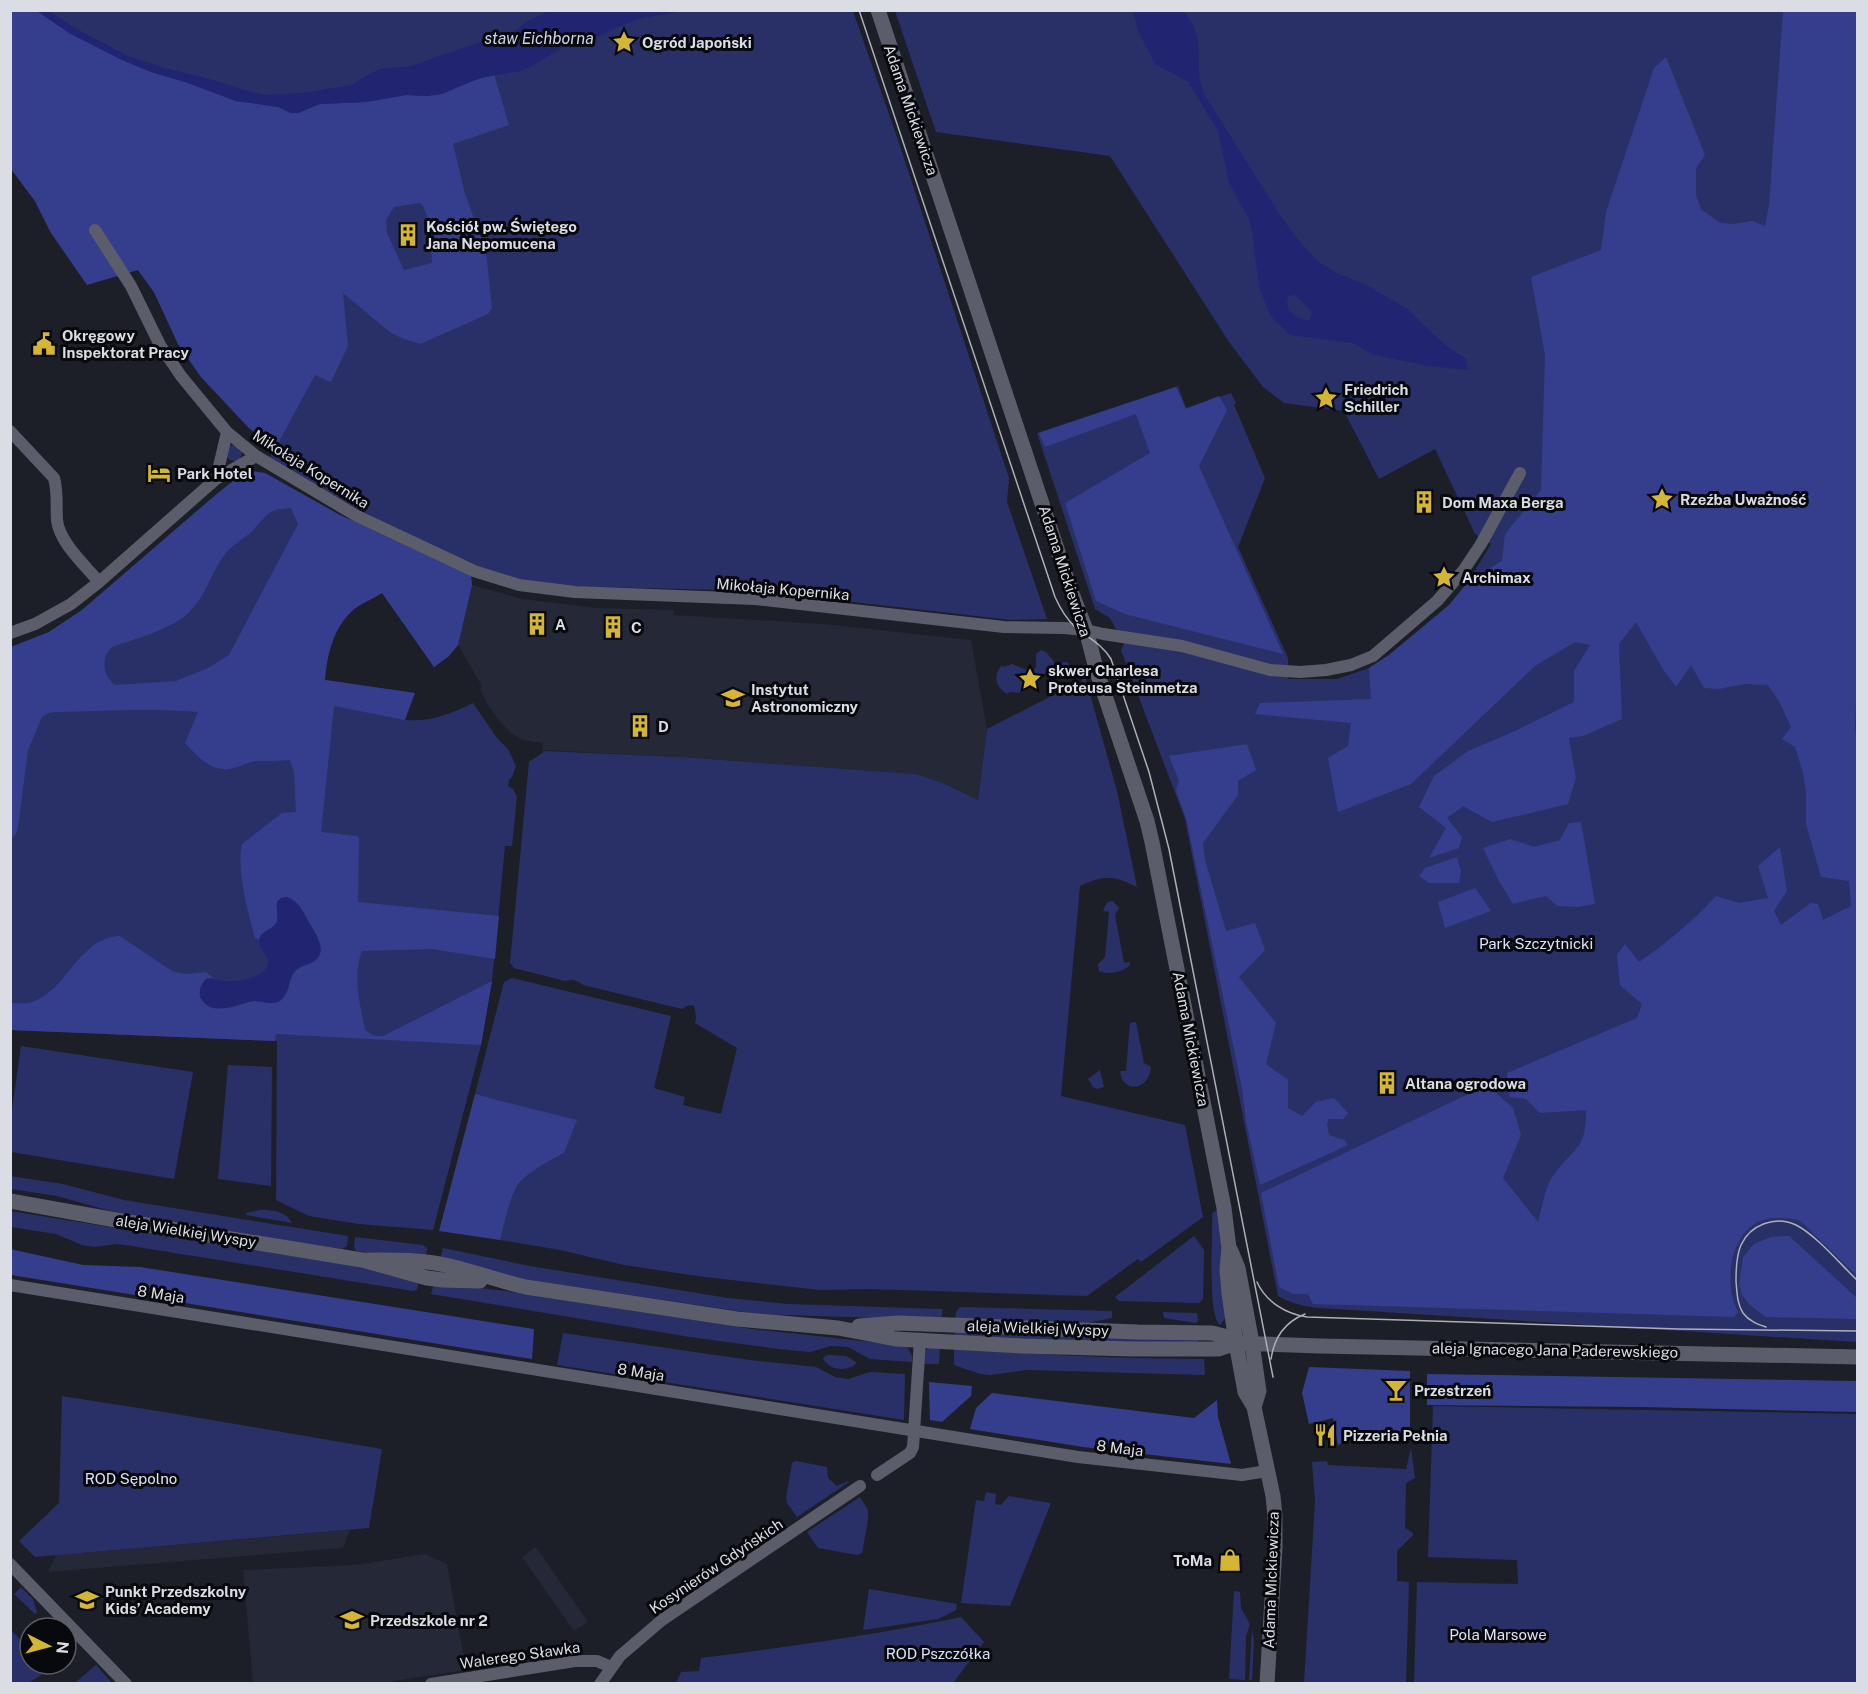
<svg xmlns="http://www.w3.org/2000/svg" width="1868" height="1694" viewBox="0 0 1868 1694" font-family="'Public Sans',sans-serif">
<rect width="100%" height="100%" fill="#1c1f28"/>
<path fill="#242837" d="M472,585l51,14 74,9 77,2v5l149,9 148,16 16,89 -9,71 -35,-17 -27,-9 -236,-17 -135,-7 -3,2 1,-9 -20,-3 -12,-7 -10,-10 -12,-16 -9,-17 2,-4 -24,-41z
M350,1530l-7,18 -295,24 8,-17z
M536,1547l52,75 -14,9 -52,-74z
M425,1554l22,10 19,106 -85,13h-128l-10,-113 112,-5z"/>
<path fill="#293068" d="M10,11h843l45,129 111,338 -2,24 40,117 -36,1 -253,-29 -192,-5 -50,-7 -55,-19 -76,-36 -116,-65 5,-10 -25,-21 -48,-51 -23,-33 -24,-52 -55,-74 -48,15 -16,-32 -24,-32z
M895,11h962v1331l-538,-34c-15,-2 -27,-4 -41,-12l-93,-477 -64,-169 3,-6 -14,-26 -15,-9 -58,-176 141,-47 8,22 45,-15 5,10 -2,2 31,73 -27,69 50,111v21h49l32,-11 20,-13 60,-50 19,-23 23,-38 -16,-10 -40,-85 -56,30 -35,-68 -60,-8 -21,-16 -34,-45 -119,-186 -174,-24z
M226 453a8 8 0 1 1 16 0a8 8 0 1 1-16 0Z
M251,471l14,2 73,41 133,62 1,9 -14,60 -9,11 -15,11 -52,-75c-9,7 -21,11 -29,18 -20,18 -26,44 -28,70l90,13 -8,17 -2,10c26,2 46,-6 68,-17l24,35 11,11 8,17 -4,11 -3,3 -1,6 5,3 4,8 -5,49h-7l-13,135 -11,64 -48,185 -74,-6 -50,-8 -33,-16 1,-159 -266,-11v-383l38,-15 33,-22 130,-112 26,-21z
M1041,650l5,2 9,11 12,-1 4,5 -3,7c-9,4 -14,-3 -23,0 -9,2 -14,14 -23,19l-13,-1 -1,2c-12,-6 -16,-18 -6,-29l1,2 9,-3 17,7h4l3,-4v-13z
M1085,676l32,115 20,96c-26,-12 -31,-12 -57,-1l-19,210 124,29 18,92 -62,45 -3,-3 -51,37 -217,-7 -50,1 -123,-14 -73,-11 -64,-15 -60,-10c4,-13 11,-49 20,-58 12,-12 29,-21 44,-29l12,-33 -101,-26 29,-112 8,-4 159,38 -17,72 31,9 -2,8 38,9 16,-66 -42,-25 1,-6 -2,-11 -5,-1 -7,4 -99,-24c-6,-5 -11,-6 -18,-4l-51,-13 -4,-5 19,-201 16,-11 135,6 236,17 27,9 35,17 9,-71 82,-42 11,-4z
M1113,901l6,7 -4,7 9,48 6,-1v3c-6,7 -22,10 -31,6l-1,-7 7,-7 4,-45 -6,-1 4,-9z
M1136,1022l8,41 7,4c-2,24 -29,27 -31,4h6l4,-48z
M21,1046l172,26 -19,107 -163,-27v-35z
M228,1065l44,2 -1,119 -53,-7z
M1100,1070l4,17 -7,2 -4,-2 -5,-8z
M10,1176l53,8 61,16 224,36 -1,10 -5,3 -213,-34 -22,-5 -50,-14 -46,-7z
M259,1210c12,-1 28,2 33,13l-46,-8v-2z
M1218,1210l5,39 3,68 -6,8c-13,-11 -7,-90 -8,-110l1,-3z
M10,1211l345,55 44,12 20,3 -2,9 -4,1 -288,-46 -8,-1 -23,3 -12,-2 -26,-11 -45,-7z
M1194,1236l10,14 -1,49 -4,4 -80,-2 -4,-4z
M355,1237l68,8 4,3 -1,10 -70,-7 -2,-4z
M443,1248l87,18 198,32 60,6 155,5 -2,11 -183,-6 -242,-36 -76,-18z
M434,1283l72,8 246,38 147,16 9,3 4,8v6l-42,-3 -22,-12 -17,-1 -21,6 -32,-3 -88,-12 -259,-43z
M960,1307l152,4v7l-24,5 -133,-4 1,-7z
M1163,1312l34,1 1,8 -2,2 -32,-5z
M955,1330l243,10v4l-243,-7z
M563,1333l187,27 66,7 19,10 13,2 22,-7 35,2 -1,46 -347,-55z
M928,1347h12l-1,17h-15v-11z
M954,1347c83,8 167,12 250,12l1,16 -178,-5 -37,5 -10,-1 -26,-9z
M830,1355l16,1 10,6 -1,3c-11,6 -24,6 -32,-6l2,-3z
M62,1396l108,17 212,36 -13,79 -334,29 -16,-16 40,-38z
M1433,1406l424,8v269h-443l3,-101 101,2 -1,-24 -89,-3z
M1411,1448l4,30 -9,5 -1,45 8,5v2l-16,16v30l12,1 -3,101h-102l11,-181 -3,-40 15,-1 1,4 78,4z
M796,1461l31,6 1,11 9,8 11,-5 1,1 -52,35 -10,-14 -1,-5 6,-35z
M986,1492l10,2 -1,10 6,1 8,-9 42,7 -41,103 -49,-3 15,-103 8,1z
M860,1497l8,13v10l-6,33 -5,2 -39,-7 -11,-16z
M21,1587l12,12 4,13 -2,2 -21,-20z
M869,1589l88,15 -1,6 -18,9 -75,11z
M1234,1591l6,1 1,16 9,16 -4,12 -1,44 -16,-1z
M961,1617l23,25 -31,41h-277l5,-11 18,-1 2,-13c87,-11 174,-23 260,-41z
M11,1630l19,20v14h25l2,2 -29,17h-17z
M1252,1630l2,11 -2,39h-3z
M96,1665l16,18h-35l-1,-1z"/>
<path fill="#353e8d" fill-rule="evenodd" d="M10,11h27l32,22 51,26 31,13 34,10 51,19 42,6 13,6h7l22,-9 46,-2 40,-7 22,1 66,-22 15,51 -56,19 12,50 21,58 6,56 -4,6 -68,30 -16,-5 -13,-6 -48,-40 5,53 -17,36 -16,-7 -40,74 -26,-21 -48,-51 -23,-33 -24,-52 -16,-22 -51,15 -36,-52 -16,-32 -24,-32zM420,203l3,3 13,34 -5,5 1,18 -28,7 -17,-37 -1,-13 8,-13z
M1783,11h74l1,634 -3,82 3,27 -1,522c-13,-13 -27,-26 -40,-39 -5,-4 -11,-12 -17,-16 -7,-3 -16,-3 -23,-3 -45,-1 -56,62 -39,94l-4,5 -421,-13 -5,-10h-15l-14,-7 -18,-94 226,-108 26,23 8,27 -18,43 35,44c4,-13 7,-36 15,-46 19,-28 34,-25 33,-66l-46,3 -14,-14 -16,-2 -3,-10v-14l130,-55 5,-14 -22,-19 -3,-30 8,-11 14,18c28,-19 54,-41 77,-66l23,7 29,-5 -10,-32 22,-19 7,44 -13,20 7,14 30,-22 7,1 5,16 28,-14 -2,-25 -28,-4 -15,-53v-32l-3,-19 -8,-26 -13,-8 9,-12 -12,-26 -11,-16 -24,-1 -25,5 -15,-1 -13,-23 -15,22 -12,-16 -28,-49 -17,22 3,75 -39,17 -14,2 7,40 -8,26 -76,18 -29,-16 -16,12 15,19 -3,11 -30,10 17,-30 -27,-21 15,-31 34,-25 47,-20 59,-29v-31l16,-26 -15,-3 -40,24 -124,118 -73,28 -10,-54 20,-12 3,-23 -96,-9 5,-11 111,-4 -2,-31 20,-13 60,-50 19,-23 34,-21 3,-27 36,-44 4,-135 -14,-78 70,-27 5,-38 48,-144 12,-11 39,98 -9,13v27l5,14 19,14 14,1 18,-3 13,5 4,-21z
M1176,387l10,22 33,-13 8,14 -28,56 84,188 -158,-40 -29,-13 -31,-98 85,-50 -14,-39 -91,33 -6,-14z
M251,471l14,2 73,41 133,62 1,9 -14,60 -9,11 -15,11 -52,-74c-9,6 -21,10 -29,17 -20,18 -26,45 -28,70l90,13 -10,27 -71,-14 -13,126 36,4 2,2 -1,64 141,14 -4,43 -63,-10 -70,2c-10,26 -2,52 3,79l9,6h9l109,-55 -11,64 -205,-11 -1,7 -264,-11v-27c5,0 12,1 18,0 39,-11 48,-65 91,-67l52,35 14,3 20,-2 7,6 -7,1 -6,8v11c8,3 18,9 27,10 8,0 18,-6 27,-7 8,0 20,5 27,-1 16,-14 -1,-27 30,-37l7,-26 -11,-18 -20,-22 -6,1 -4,4c-1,6 2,15 -1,21 -3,6 -13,7 -17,17l-4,-2c-7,-27 -19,-67 -13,-94l40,-31 14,-1 -2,-40 -4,-12c-11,1 -23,1 -34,1 -9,1 -18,7 -27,8 -19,2 -33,-14 -44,-26l13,-31c-47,-4 -95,-1 -142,0l-7,1 -7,4 -14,33 -10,77 -2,7 -5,5v-192l38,-15 33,-22 130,-112 26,-21zM291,508l7,16 -69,131 -21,13 -32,13 -61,4c-12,-9 -15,-27 -3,-38 22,-8 54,-16 73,-31 20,-16 25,-42 40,-62 6,-8 17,-14 25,-21 17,-16 15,-24 41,-25z
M1247,744l9,26 -18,11v14l-35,48 2,17 21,71 29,-8 10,27 -26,27 37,46 -10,41 22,16v28l14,8 14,-14 18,-4 14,15 -5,6h-14l-2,5 2,11 15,5 4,5 -88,40 -14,-64 -4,-33 -56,-270 -10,-28 3,-9 -10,-25z
M1581,822l14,82 -17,3 -21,-1 -11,-10 -33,8 -15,-25 -15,-31 27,-9 24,8 26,-7 9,-17z
M1457,857l4,15 -2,11h-30l-10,-7 6,-8z
M1475,888l16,23 -46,17 -7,-26z
M475,1094l102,26 -13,33c-15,8 -32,17 -44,29 -9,9 -16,45 -20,58l-61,-9z
M1789,1236l68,62v21l-91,-2 -16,-12 -8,-10 -3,-11 4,-27 11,-13 17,-7z
M10,1249l73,16 57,2 394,62 -2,30 -521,-84z
M1309,1367l101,4v66l-55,-7 -17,16 -5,-28 -24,6 -7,-31z
M1427,1374l430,7v31l-216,-5 -214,-2z
M929,1382l43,4 -1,10 -29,26 -12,-2z
M992,1393l202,25 23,-18 1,17 13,47 -148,-17 -113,-18 6,-21z"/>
<path fill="#212471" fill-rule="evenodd" d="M37,11h13l25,17 51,27 35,12 45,11 46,14 15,3 35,-2 49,-8 28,-16 32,-3 81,-28 11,1 5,-2 18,-15 23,-11h136l-48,8 -38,17 -26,5 -39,24 -13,6 -41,7 -38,16 -14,2 -22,-1 -40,7 -46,2 -22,9h-7l-13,-6 -42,-6 -51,-19 -34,-10 -31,-13 -51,-26z
M1133,11h50c19,19 15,39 16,63 0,6 3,12 4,18l81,129 16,21 20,21 13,8 39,17 35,21 38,36 21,14 2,11 -40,-4 -54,-11 -22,-12 -62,-8 -19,-18 -12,-30 -7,-56 -3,-12 -20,-36 -11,-52 -30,-49 -33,-18 -17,-33zM1295,295l16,15 1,5 -3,5c-12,1 -27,-12 -20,-24z
M287,897c15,6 17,18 25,31 7,12 16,26 -1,35 -6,3 -12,2 -16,8 -7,8 -6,22 -14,29 -7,6 -19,1 -27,1 -16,1 -40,17 -52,-1 -5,-8 -1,-14 4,-21 8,-1 11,2 18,2 13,2 43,-3 44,-19 0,-8 -9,-13 -9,-21 1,-10 10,-10 16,-16 5,-5 1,-17 2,-23l4,-4z"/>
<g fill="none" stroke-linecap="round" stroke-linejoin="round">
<path stroke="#5b5e6a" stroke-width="12" d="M95,230l36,56 29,59 21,31 46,56 29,24 101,60 117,55 45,14 56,7 180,7 249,28 60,1 22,2 17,4 79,12 88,24 30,2 26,-2 25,-5 22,-9 64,-55 26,-30 18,-27 39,-71
M10,431l44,47c4,14 2,28 3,42 2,22 28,45 42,62
M216,479l11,-47
M10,633l25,-9 36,-20 28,-22 117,-103 40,-23
M10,1285l1068,172 164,18 25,-4
M877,1475l33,-22 3,-6 7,-107
M10,1564l116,120
M431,1684l144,-23h22l14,6
M600,1684l20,-28 42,-36 198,-134"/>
<path stroke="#5b5e6a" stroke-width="15" d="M878,10l193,581 15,39 11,42 50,149 5,21 72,366 5,40 -2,22 2,23 7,50 9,49 9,15 19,89 2,20v31l-8,137
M10,1201l106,19 246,40 65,18 16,2 37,1
M1231,1251l7,17 14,75 7,48 -5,16
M362,1260c28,0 56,-1 83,5 28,6 54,16 81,22l211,32 101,9 58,11 127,7 109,3h87l17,-6 84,3 538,11
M859,1326l39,-3 240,9 74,1 16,4 8,6"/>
<path stroke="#adafb6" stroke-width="1.5" d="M859,10l196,587c5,11 10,20 19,29 13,11 28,18 37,33l38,113 20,77 104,528
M1257,1282c9,20 29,32 50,35l371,12 180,2
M1766,1327c-9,-3 -17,-6 -23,-14 -6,-9 -6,-21 -7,-32 0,-11 0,-25 5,-36 9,-20 34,-30 55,-20 20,10 45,40 62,56
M1271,1359c3,-21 14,-37 34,-45"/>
</g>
<defs>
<g id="sight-bare" transform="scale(1.8)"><path d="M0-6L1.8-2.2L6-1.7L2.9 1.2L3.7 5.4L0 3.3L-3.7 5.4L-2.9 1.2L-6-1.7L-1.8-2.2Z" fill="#d5b534" stroke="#08090d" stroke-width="2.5" paint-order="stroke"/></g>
<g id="building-bare" transform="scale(1.8)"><path d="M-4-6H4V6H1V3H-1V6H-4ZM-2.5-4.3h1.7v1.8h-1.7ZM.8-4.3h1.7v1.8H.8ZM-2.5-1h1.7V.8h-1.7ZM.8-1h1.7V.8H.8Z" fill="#d5b534" stroke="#08090d" stroke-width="2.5" paint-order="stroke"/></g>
<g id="civic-bare" transform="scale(1.8)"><path d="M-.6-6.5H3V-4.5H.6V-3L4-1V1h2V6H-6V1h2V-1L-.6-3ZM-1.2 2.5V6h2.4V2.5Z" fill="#d5b534" stroke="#08090d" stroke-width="2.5" paint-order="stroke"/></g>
<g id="hotel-bare" transform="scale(1.8)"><path d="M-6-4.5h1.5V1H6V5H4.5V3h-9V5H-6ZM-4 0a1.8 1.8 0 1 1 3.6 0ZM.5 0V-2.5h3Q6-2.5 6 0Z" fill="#d5b534" stroke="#08090d" stroke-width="2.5" paint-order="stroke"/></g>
<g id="university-bare" transform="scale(1.8)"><path d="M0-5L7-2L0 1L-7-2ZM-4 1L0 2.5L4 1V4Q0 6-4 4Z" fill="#d5b534" stroke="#08090d" stroke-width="2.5" paint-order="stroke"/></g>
<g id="bar-bare" transform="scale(1.8)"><path d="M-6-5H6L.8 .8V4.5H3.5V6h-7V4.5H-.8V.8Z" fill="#d5b534" stroke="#08090d" stroke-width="2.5" paint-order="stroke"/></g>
<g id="restaurant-bare" transform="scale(1.8)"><path d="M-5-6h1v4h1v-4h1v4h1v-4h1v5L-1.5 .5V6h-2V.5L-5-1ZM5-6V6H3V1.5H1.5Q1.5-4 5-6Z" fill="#d5b534" stroke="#08090d" stroke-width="2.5" paint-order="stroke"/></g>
<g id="shop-bare" transform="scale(1.8)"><path d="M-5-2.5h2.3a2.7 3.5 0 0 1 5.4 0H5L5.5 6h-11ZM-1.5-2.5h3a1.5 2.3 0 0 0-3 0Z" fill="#d5b534" stroke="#08090d" stroke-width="2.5" paint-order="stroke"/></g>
<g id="school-bare" transform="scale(1.8)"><path d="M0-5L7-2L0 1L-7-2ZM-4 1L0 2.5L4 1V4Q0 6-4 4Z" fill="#d5b534" stroke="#08090d" stroke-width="2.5" paint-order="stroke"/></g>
</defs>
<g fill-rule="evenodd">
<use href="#sight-bare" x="624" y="42"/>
<use href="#building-bare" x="408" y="235"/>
<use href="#civic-bare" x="44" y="344"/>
<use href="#sight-bare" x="1326" y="398"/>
<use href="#hotel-bare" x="159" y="473"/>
<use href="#sight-bare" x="1662" y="499"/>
<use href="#building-bare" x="1424" y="502"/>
<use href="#sight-bare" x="1444" y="577"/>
<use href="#building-bare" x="537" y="624"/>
<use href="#building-bare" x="613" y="627"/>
<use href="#sight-bare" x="1030" y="679"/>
<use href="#university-bare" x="733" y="698"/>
<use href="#building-bare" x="640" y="726"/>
<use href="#building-bare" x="1387" y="1083"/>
<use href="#bar-bare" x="1396" y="1390"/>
<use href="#restaurant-bare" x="1325" y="1435"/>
<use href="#shop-bare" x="1230" y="1560"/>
<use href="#school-bare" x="87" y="1600"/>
<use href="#school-bare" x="352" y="1620"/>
</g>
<g text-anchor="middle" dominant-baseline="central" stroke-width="6" stroke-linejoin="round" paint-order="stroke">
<g font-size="15" font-weight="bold" fill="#dbdde4" stroke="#08090d" text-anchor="start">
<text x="642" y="42">Ogród Japoński</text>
<text x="426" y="226">Kościół pw. Świętego<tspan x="426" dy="17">Jana Nepomucena</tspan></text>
<text x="62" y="335">Okręgowy<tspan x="62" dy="17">Inspektorat Pracy</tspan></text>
<text x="1344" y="389">Friedrich<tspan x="1344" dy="17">Schiller</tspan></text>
<text x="177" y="473">Park Hotel</text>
<text x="1680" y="499">Rzeźba Uważność</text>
<text x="1442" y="502">Dom Maxa Berga</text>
<text x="1462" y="577">Archimax</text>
<text x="555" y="624">A</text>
<text x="631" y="627">C</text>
<text x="1048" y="670">skwer Charlesa<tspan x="1048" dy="17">Proteusa Steinmetza</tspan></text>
<text x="751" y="689">Instytut<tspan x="751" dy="17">Astronomiczny</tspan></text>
<text x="658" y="726">D</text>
<text x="1405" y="1083">Altana ogrodowa</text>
<text x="1414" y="1390">Przestrzeń</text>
<text x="1343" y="1435">Pizzeria Pełnia</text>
<text x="1212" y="1560" text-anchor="end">ToMa</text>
<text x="105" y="1591">Punkt Przedszkolny<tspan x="105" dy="17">Kids’ Academy</tspan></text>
<text x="370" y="1620">Przedszkole nr 2</text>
</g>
<g font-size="15" fill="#dbdde4" stroke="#08090d">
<text transform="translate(911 110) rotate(71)">Adama Mickiewicza</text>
<text transform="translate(311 469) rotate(32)">Mikołaja Kopernika</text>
<text transform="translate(1065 571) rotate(72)">Adama Mickiewicza</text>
<text transform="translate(783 589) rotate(5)">Mikołaja Kopernika</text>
<text transform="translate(1191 1039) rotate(79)">Adama Mickiewicza</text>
<text transform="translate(186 1231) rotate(9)">aleja Wielkiej Wyspy</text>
<text transform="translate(161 1294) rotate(9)">8 Maja</text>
<text transform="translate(1038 1328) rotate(2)">aleja Wielkiej Wyspy</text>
<text transform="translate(1555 1350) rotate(1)">aleja Ignacego Jana Paderewskiego</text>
<text transform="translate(641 1372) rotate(9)">8 Maja</text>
<text transform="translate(1120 1448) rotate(7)">8 Maja</text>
<text transform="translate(716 1566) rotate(-34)">Kosynierów Gdyńskich</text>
<text transform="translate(1271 1580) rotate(-88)">Adama Mickiewicza</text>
<text transform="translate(520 1655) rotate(-8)">Walerego Sławka</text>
</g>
<g font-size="15" fill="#dce2f9" stroke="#08090d">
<text x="1536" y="943">Park Szczytnicki</text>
<text x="131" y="1478">ROD Sępolno</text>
<text x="1498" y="1634">Pola Marsowe</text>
<text x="938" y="1653">ROD Pszczółka</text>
</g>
<g font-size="16" font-style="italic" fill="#ced3ea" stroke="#08090d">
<text x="539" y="38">staw Eichborna</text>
</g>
</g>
<rect width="1868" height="1694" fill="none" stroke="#dbdde4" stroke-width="24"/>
<g transform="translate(48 1646) rotate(96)"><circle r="28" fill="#08090d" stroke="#5c5e63" stroke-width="1.5"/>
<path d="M0-4.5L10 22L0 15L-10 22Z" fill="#d5b534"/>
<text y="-9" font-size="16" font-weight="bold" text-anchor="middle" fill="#dbdde4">N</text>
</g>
</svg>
